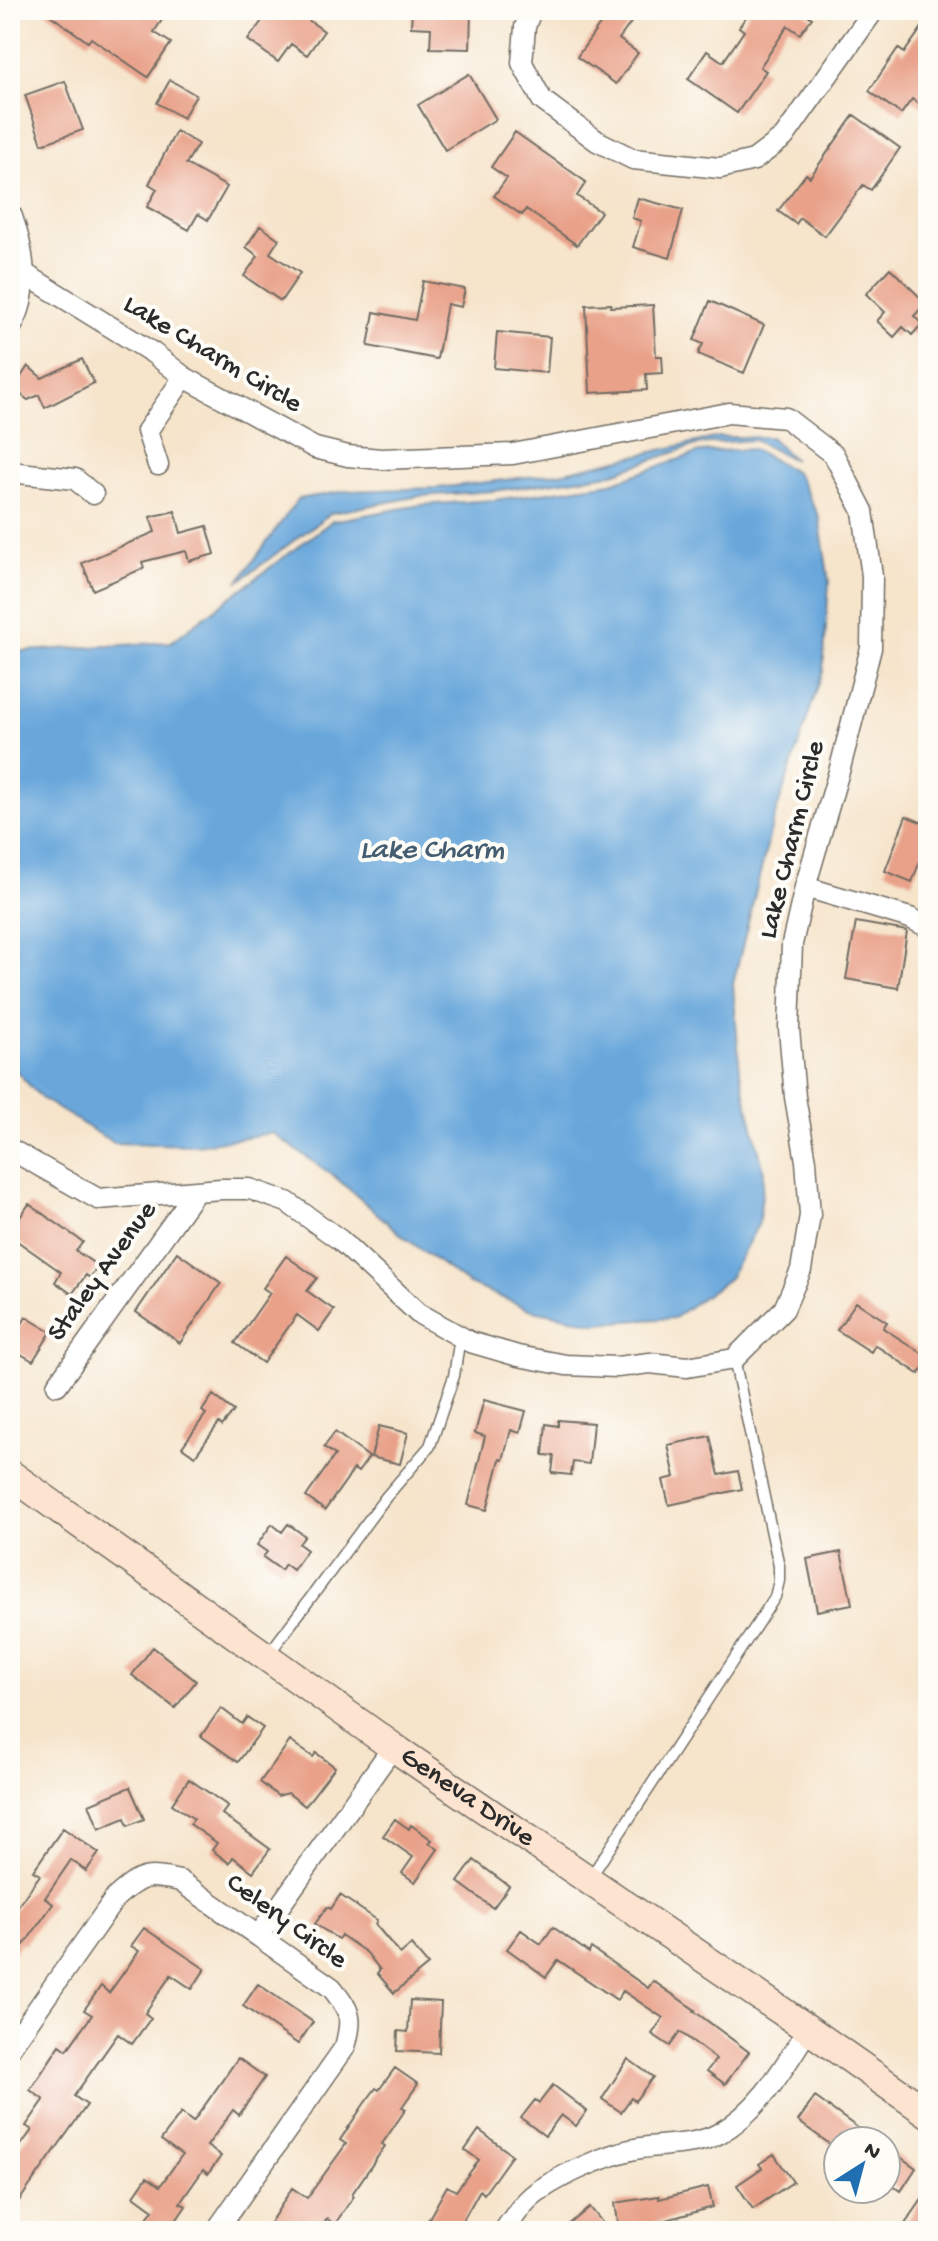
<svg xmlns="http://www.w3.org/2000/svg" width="938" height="2241" viewBox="0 0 938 2241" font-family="'Gochi Hand',sans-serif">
<rect width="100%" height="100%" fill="#fdfcf7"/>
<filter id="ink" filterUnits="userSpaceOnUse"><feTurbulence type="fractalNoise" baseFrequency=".0125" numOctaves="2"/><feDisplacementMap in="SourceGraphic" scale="16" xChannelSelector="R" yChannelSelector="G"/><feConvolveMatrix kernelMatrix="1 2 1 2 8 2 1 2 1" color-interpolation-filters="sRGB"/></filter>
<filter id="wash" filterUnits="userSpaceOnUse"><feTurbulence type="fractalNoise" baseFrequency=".006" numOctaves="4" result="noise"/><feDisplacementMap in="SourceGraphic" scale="32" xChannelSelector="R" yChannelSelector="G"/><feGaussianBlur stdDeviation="1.8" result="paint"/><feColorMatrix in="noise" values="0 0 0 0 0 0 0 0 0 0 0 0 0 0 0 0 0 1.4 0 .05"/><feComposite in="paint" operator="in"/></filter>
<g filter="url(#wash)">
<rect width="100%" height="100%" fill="#f6e4cb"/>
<path fill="#69a7db" stroke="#4a6983" stroke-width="2" d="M718,437h52l24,23 -40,-20 -55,4 -89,30 -116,17 -74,5 -89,17 -93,69 60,-83 48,-8 92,-3 122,-15z
M753,449l43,23 23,44 10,66 -6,89 -51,154 -39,159 7,88 24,100 -5,51 -30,55 -55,40 -79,5 -66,-14 -62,-26 -63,-46 -70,-61 -62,-43 -75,12 -83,-2 -73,-45 -31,-34v-412l161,-10 161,-121 88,-16 74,-5 117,-17 89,-31z"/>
<g id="blocks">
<path fill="#e9a189" d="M43,10h105l14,10 -8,12 17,11 -23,34 -57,-39 -3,4z
M270,10h24l30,21 -17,24 -16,-11 -13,18 -30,-22z
M412,10h59l-1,39 -40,-1 1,-20 -20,-1z
M610,10h30l-21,29 19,14 -22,31 -39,-27z
M751,10h50l11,8 -12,16 -12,-8 -28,41 6,4 -29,42 -49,-34 19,-28 16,11 21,-31 -5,-4z
M928,19v91l-16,-11 -11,15 -32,-23 29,-43 6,5z
M469,74l27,45 -51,31 -27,-45z
M170,80l26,15 -13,23 -26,-15z
M65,81l18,49 -41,14 -17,-49z
M854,115l46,33 -29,42 -8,-5 -38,51 -25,-18 -4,6 -18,-13 28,-37 4,3z
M176,131l22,13 -12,20 41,23 -19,33 -10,-6 -9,16 -42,-23 10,-18 -8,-5z
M515,132l71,50 -9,14 24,16 -24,33 -51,-36 -4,6 -28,-19 13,-18 -16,-11z
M638,198l45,12 -13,48 -37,-11 8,-26 -9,-3z
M260,226l19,13 -9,14 30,20 -19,28 -37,-25 14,-20 -12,-9z
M890,268l36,35 -12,13 8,8 -10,11 -9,-8 -9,10 -17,-16 8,-9 -19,-18z
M423,281l42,8 -4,18 -14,-3 -10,55 -69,-13 6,-34 41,8z
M710,301l54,24 -20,48 -46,-19 5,-10 -9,-4z
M611,304v3l42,-2 3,51h6l1,17 -17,1 1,16 -57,3 -4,-88z
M497,332l53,5 -3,36 -53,-5z
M82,359l12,24 -49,25 -6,-13 -11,5 -15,-11 15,-23 14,12z
M175,511l6,22 26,-7 8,28 -26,7 -3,-10 -44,11 2,6 -51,22 -11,-27 73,-31 -5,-15z
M906,816l22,9v15l-16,42 -27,-11z
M856,922l51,9 -9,57 -52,-9z
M29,1204l54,38 -7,9 22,15 -8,12 -4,-3 -14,19 -17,-12 6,-10 -51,-36v-4z
M177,1252l44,31 -41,60 -44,-31z
M286,1256l31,22 -10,13 27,19 -15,21 -22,-16 -34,48 -28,-20 35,-50 -7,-5z
M856,1302l31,20 -4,6 45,29v3l-9,14 -44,-29 -4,7 -34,-22z
M26,1317l25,15 -18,29 -23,-13v-4z
M213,1395l21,16 -12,15 -3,-3 -24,33 -13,-9 24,-33 -4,-3z
M484,1400l42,11 -6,22 -9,-3 -8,30 -3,-1 -13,51 -19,-5 17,-69 -10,-3z
M558,1420l35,3 -4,41 -16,-2 -2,13 -19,-2 2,-17 -11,-1 3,-31 12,2z
M379,1426l29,7 -8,31 -29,-7z
M335,1432l34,25 -11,15 -4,-3 -29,41 -19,-13 29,-42 -11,-8z
M710,1436l9,39 19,-4 4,18 -73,16 -6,-25 12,-3 -7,-32z
M272,1524l10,8 6,-8 17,12 -6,8 8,6 -14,20 -8,-6 -4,6 -18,-13 4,-5 -10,-7z
M841,1552l11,52 -35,7 -10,-52z
M153,1647l43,34 -21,27 -43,-33z
M221,1708l21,16 5,-7 16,11 -25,34 -37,-26z
M290,1741l23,16 3,-4 19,14 -30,39 -17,-13 -10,3 -18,-14z
M189,1779l39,27 -6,8 48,35 -17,23 -20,-15 -4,6 -17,-13 5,-7 -27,-19 4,-5 -22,-15z
M130,1787l14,32 -16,7 -3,-8 -26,11 -10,-25z
M395,1819l14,10 2,-4 21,15 -3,3 9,6 -23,33 -13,-9 11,-16 -30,-21z
M63,1828l36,25 -13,18 -15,-11 -26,38 8,6 -29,41 -3,-2 -11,16v-42l30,-42 -7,-4z
M474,1860l35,26 -16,22 -35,-26z
M340,1895l37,25 -2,4 25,30 11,-9 17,20 -34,28 -17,-20 3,-3 -13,-17 -26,-18 -3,4 -23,-15 12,-17 4,2z
M553,1927l36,26 2,-5 57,40 5,-7 42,29 -1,1 55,41 -24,32 -18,-13 9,-12 -36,-27 -10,14 -18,-12 11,-16 -40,-27 -6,9 -59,-40 -12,17 -39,-28 14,-19 20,14z
M144,1928l61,41 -13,20 -21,-14 -26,38 6,5 -19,26 -14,-10 -44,62 13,9 -68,96 -9,-6v-35l22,-30 -6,-4 18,-26 -14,-10 30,-45 7,5 25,-35 -8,-5 17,-24 8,7 30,-42 -8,-5z
M258,1984l55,38 -15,22 -55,-38z
M410,2000l31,2 -2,51 -42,-2 1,-20 10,1z
M238,2058l27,19 -26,38 -6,-5 -26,36 14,10 -13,18 -5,-4 -23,33 6,3 -17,25h-32l16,-21 -19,-14 13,-19 13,9 22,-31 -21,-15 20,-27 12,9z
M628,2059l25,18 -18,24 -4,-3 -10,14 -19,-13z
M395,2068l23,16 -16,23 4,2 -24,35 3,2 -33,48 2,2 -19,28 -8,-5 -8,12h-54l27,-43 15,10 39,-54 -6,-4 24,-36 12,-16 3,2z
M553,2085l34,26 -11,15 -15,-11 -16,21 -24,-18 14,-18 4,3z
M815,2097l61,44h-38v9l-40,-29z
M479,2130l33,25 -28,39 -4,-4 -23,41h-35l25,-45 9,5 23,-31 -14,-10z
M886,2147l30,21 -15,23 -15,-11z
M774,2154l19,28 -40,27 -16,-24 25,-17 -3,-4z
M708,2187l5,20 -50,14 -44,7 -4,-25 44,-7v3z
M928,2191v40h-13l-10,-7z
M590,2207l19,24h-48z"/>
</g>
</g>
<g filter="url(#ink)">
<use href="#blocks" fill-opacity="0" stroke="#726c63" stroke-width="2"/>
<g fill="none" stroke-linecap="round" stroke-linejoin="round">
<g stroke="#726c63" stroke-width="13">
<path id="service" d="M268,1655l118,-158 44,-51 24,-70 6,-39
M590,1878l185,-281 4,-16v-15l-45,-207"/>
</g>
<g stroke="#726c63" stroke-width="23">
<path id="minor" d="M531,10l-6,17 -3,36 20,37 55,41 36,18 87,9 34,-8 30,-23 90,-127
M158,465l-11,-34 37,-54
M10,472l65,7 18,15
M805,887l105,31 18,9
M10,1149l88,50 123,-10h29l37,13 53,38 78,73 52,29 48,14 48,9 51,2 33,-4 37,4 47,-8 50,-50 17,-39 9,-55 -4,-54 -11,-64 -6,-68 3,-85 13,-57 35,-119 31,-120 1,-72 -9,-65 -29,-56 -48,-37 -57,-5 -216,41 -132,5 -33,-3 -33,-8 -131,-71 -31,-24 -131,-81
M57,1385l139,-194
M259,1935l134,-188
M10,2048l106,-151c26,-23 31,-23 64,-16l152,107c19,24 21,29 13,59l-129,184
M504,2231c10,-14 21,-32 36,-41 23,-16 72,-38 101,-42 24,-4 54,-2 77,-14 42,-23 66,-67 90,-105"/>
</g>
<g stroke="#726c63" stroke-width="27">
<path id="tertiary" d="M10,217c12,34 19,75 0,108"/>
</g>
<g stroke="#726c63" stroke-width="31">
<g id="secondary">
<path id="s1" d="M10,1474l383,273 415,282 120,84"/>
</g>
</g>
<use href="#service" stroke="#fff" stroke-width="10"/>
<use href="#minor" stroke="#fff" stroke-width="20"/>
<use href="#tertiary" stroke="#fff" stroke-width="24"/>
<use href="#secondary" stroke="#fde4d0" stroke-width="28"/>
</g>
</g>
<g text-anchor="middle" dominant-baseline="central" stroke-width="8" stroke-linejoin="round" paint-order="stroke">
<g font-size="28" fill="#2b2b2b" stroke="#fdfcf7">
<text transform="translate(212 355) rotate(31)">Lake Charm Circle</text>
<text transform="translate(793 840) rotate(-76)">Lake Charm Circle</text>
<text transform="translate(103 1272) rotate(-54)">Staley Avenue</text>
<text stroke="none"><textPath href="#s1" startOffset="560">Geneva Drive</textPath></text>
<text transform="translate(286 1922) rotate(36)">Celery Circle</text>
</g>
<g font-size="30" font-style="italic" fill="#445d71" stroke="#fdfcf7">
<text x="432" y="851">Lake Charm</text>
</g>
</g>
<rect width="938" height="2241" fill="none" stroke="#fdfcf7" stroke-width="40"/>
<g transform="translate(862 2165) rotate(36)"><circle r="38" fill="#fdfcf7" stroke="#a9a8a5" stroke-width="2"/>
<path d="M0-6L14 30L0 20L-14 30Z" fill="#1f6fb2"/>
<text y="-12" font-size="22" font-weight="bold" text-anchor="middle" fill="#2b2b2b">N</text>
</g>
</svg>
